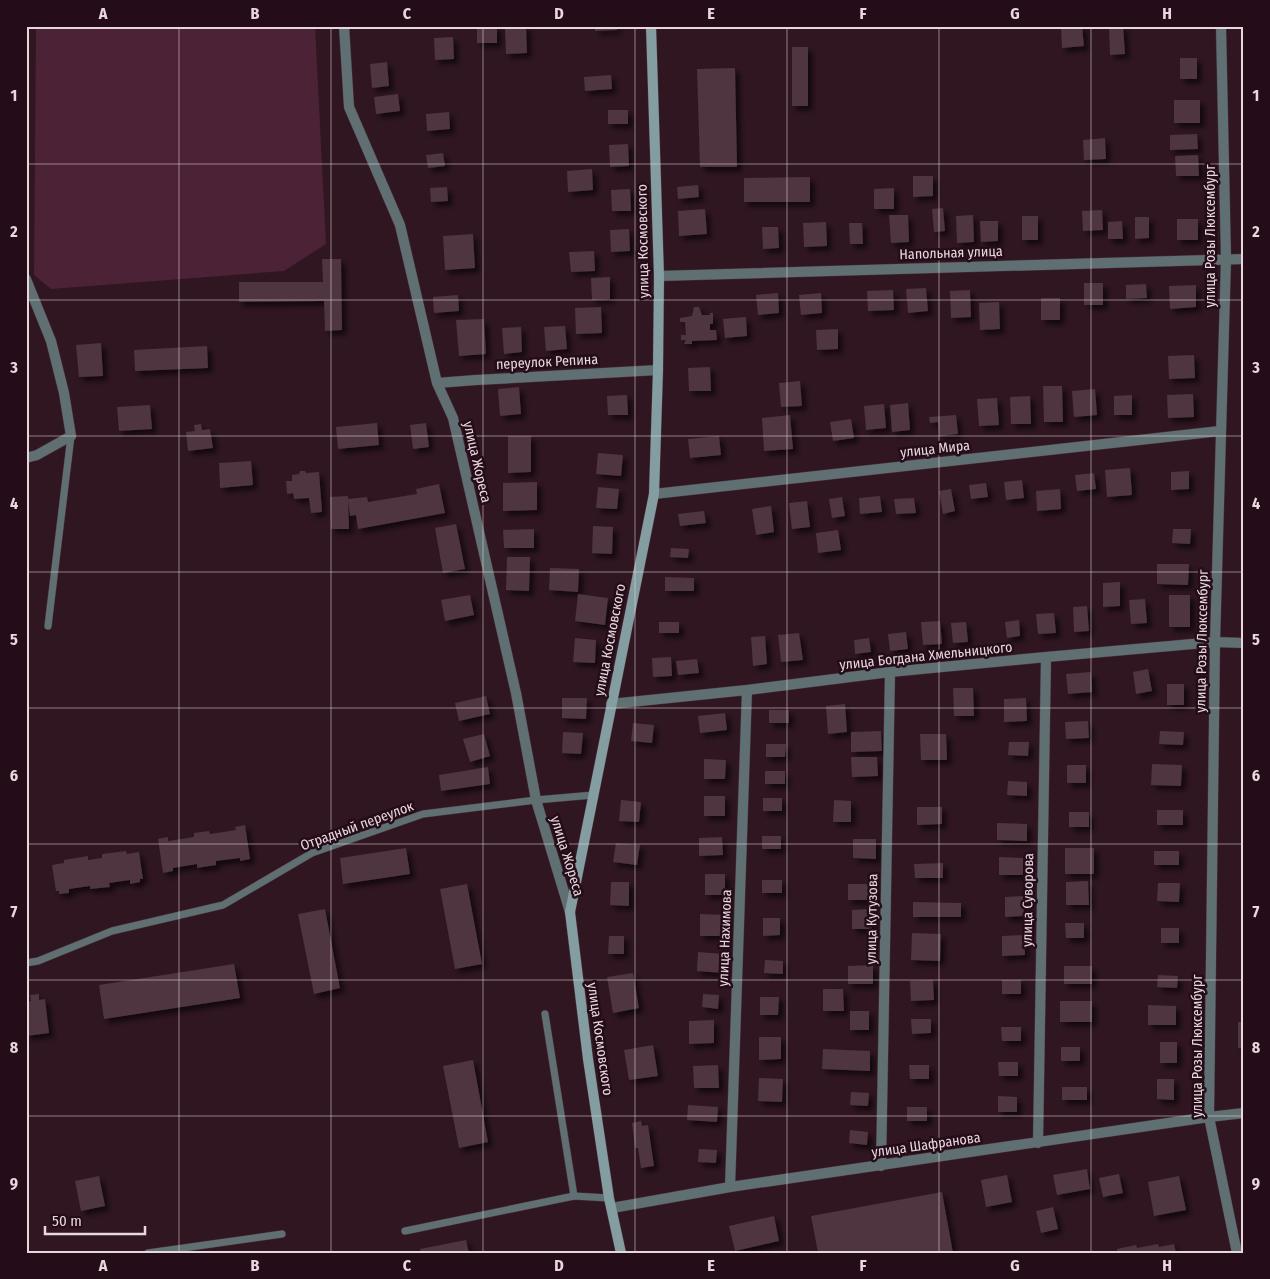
<svg xmlns="http://www.w3.org/2000/svg" width="1270" height="1279" viewBox="0 0 1270 1279" font-family="'Fira Sans Condensed',sans-serif">
<defs>
<filter id="shadow"><feDropShadow dx="4.5" dy="4.5" stdDeviation="2.5" flood-color="#0009"/></filter>
</defs>
<rect width="100%" height="100%" fill="#2f1621"/>
<path fill="#4b2236" d="M36,26h279l11,218 -42,27 -233,18 -17,-14z"/>
<path fill="#4f3440" filter="url(#shadow)" d="M477,26h20v17h-20z
M505,26h21l1,27 -21,1z
M595,26h22v4l-22,1z
M1082,26l2,20 -22,2 -1,-20z
M1109,26h14l2,28 -15,1z
M453,37l1,22 -19,1 -1,-22z
M792,47h16v59h-16z
M1180,58h17v21h-17z
M387,62l2,24 -17,2 -2,-24z
M735,68l2,99h-37l-3,-98z
M611,75l1,14 -27,2 -1,-14z
M398,94l2,17 -24,3 -2,-17z
M1174,100h26v23h-26z
M608,110h20v14h-20z
M449,112l1,17 -23,2 -1,-17z
M1197,134l1,15 -28,1v-15z
M1105,138l1,21 -22,1 -1,-20z
M628,144l1,22 -19,1 -1,-22z
M443,153l2,13 -17,2 -2,-13z
M1198,155l1,21h-23l-1,-20z
M592,169l1,21 -25,2 -1,-21z
M913,176h20v20l-20,1z
M810,177v25h-66v-24z
M698,185l1,12 -21,2 -1,-12z
M447,187l1,14 -17,1 -1,-14z
M894,188v21h-20v-20z
M630,189l1,22h-19l-1,-21z
M943,208l2,23 -11,1 -2,-23z
M705,209l2,25 -28,2 -1,-25z
M1102,210l1,20 -20,1 -1,-20z
M889,215h19l1,27 -18,1z
M973,215l1,27 -17,1 -1,-27z
M1022,216h16v24h-16z
M1135,217h14v21l-14,1z
M1177,219h21v21h-21z
M980,221h18v20l-17,1z
M1122,221l1,18h-15v-17z
M826,222l1,24 -23,1 -1,-24z
M849,223h13l1,21h-13z
M762,227h16l1,21 -16,1z
M629,229l1,22 -19,1 -1,-22z
M473,234l2,34 -30,2 -2,-34z
M594,251l1,20 -24,1 -2,-20z
M322,259h19l1,71 -17,1 -1,-30 -85,1v-20h84z
M610,277v22l-18,1 -1,-22z
M1084,283h19v22h-19z
M1146,284l1,14 -21,1v-14z
M1196,285v22l-26,2 -1,-23z
M926,288l2,23 -20,2 -2,-24z
M893,290l1,20 -26,1 -1,-20z
M970,290l1,27 -20,1 -1,-27z
M778,293l1,20 -21,2 -2,-20z
M821,293l1,20 -21,2 -2,-20z
M458,295l1,16 -25,2 -1,-16z
M1041,298h19v22h-19z
M999,302l1,27 -20,1 -1,-27z
M601,307l1,26 -26,1 -1,-26z
M694,307h5l3,8h8v-2h3v11h-3v6h6l1,10 -25,1v3h-8l2,-4h-5v-5h5l-1,-13h-5v-4l12,-2z
M746,317l1,19 -22,2 -2,-19z
M484,319l2,35 -27,2 -3,-36z
M565,326l2,23 -21,2 -2,-24z
M521,327l1,25 -18,2 -2,-26z
M838,329v20l-21,1 -1,-20z
M101,343l2,33 -24,1 -3,-32z
M207,346l1,22 -73,3 -1,-21z
M1194,355l1,23 -26,1 -1,-23z
M710,367l1,24h-22l-1,-23z
M800,381l2,25 -21,1 -2,-24z
M1043,386h19l1,36h-19z
M519,387l2,27 -21,2 -2,-27z
M1095,389l2,26 -23,2 -2,-26z
M1193,394l1,23 -26,1 -1,-23z
M627,395l1,20h-20l-1,-19z
M1132,395v20h-18v-19z
M1030,396l1,28h-20l-1,-27z
M997,398l2,27 -20,1 -2,-27z
M908,403l2,27 -18,2 -2,-27z
M884,404l2,24 -20,2 -2,-24z
M150,405l2,24 -33,2 -2,-24z
M790,415l3,34 -29,2 -2,-33z
M956,415l2,19 -19,2 -1,-14 -8,1 -1,-6z
M851,419l3,19 -21,3 -3,-19z
M377,423l2,22 -41,4 -2,-22z
M426,423l3,24 -16,2 -3,-24z
M201,424l1,6 8,-1 3,19 -25,3 -2,-19 9,-1 -1,-6z
M508,436h23v36l-23,1z
M719,436l2,19 -31,3 -2,-19z
M598,453l25,2 -2,21 -25,-2z
M251,461l2,24 -33,3 -1,-25z
M1130,468l2,27 -25,2 -2,-27z
M300,471h5l1,2 13,-1 3,40 -11,1 -2,-15 -15,1 -1,-6 -6,1 -1,-13h6v-6l7,-1z
M1189,471v18l-18,1v-18z
M1094,473l2,16 -19,2 -2,-16z
M1022,480l2,18 -18,2 -2,-18z
M537,482v28l-34,1v-28z
M986,483l2,14 -17,2 -2,-14z
M439,484l6,29 -87,16 -2,-14 -6,1 -2,-17 19,-2 1,5 49,-8 -1,-5z
M598,487l21,2 -2,20 -21,-1z
M951,489l4,22 -12,3 -4,-23z
M1060,489l1,20 -24,2 -1,-20z
M348,496l1,33h-18l-1,-32z
M880,496l2,16 -22,2 -1,-16z
M842,497l3,19 -13,2 -3,-19z
M914,498l2,15 -20,1 -2,-15z
M807,501l3,26 -18,2 -3,-26z
M771,506l3,26 -18,3 -4,-26z
M704,511l2,12 -26,3 -2,-12z
M456,524l9,45 -22,4 -8,-45z
M593,526l20,1 -1,27 -20,-1z
M534,529v19h-30l-1,-18z
M1173,529h18l-1,15 -18,-1z
M838,530l3,20 -23,3 -2,-20z
M671,548l18,1 -1,9 -18,-1z
M507,557h23l-1,34 -23,-1z
M1157,564h32l-1,21 -31,-1z
M550,568l29,1 -1,23 -29,-2z
M665,577l29,1v13h-29z
M1120,582v24l-17,1v-24z
M578,594l30,4 -3,27 -30,-4z
M470,595l4,20 -29,6 -4,-21z
M1169,595h21v32h-21z
M1145,599l2,24 -16,1 -2,-24z
M1087,606l2,25 -15,1 -1,-25z
M1054,613l2,20 -18,1 -2,-20z
M1019,620l1,16 -13,2 -2,-16z
M940,621l2,23 -19,1 -2,-23z
M659,622h20v11h-20z
M966,622l2,20 -15,1 -2,-20z
M906,632l2,17 -18,2 -2,-17z
M799,633l4,27 -22,2 -3,-27z
M765,636l2,28 -14,2 -2,-29z
M575,638l21,2 -1,23 -22,-1z
M869,638l2,14 -16,2 -1,-14z
M671,657l1,19 -19,1 -1,-19z
M697,659l2,14 -21,2 -2,-14z
M1148,669l4,22 -16,3 -3,-22z
M1091,672l1,20 -24,2 -2,-20z
M1167,684h17v21h-17z
M953,688h20l1,28h-20z
M486,696l4,18 -31,7 -4,-18z
M562,698h25l-1,21 -24,-1z
M1026,698l1,23 -23,1v-23z
M845,704l2,28 -19,2 -2,-28z
M769,710h20v13h-20z
M725,713l2,17 -27,3 -2,-17z
M1088,721l1,17 -23,1 -1,-17z
M633,723l21,2 -2,18 -21,-2z
M881,731l1,20 -31,1v-20z
M1160,731l24,1 -1,13 -24,-1z
M563,732l20,1 -2,21 -19,-1z
M484,734l6,22 -20,6 -7,-23z
M920,734h26l1,26h-26z
M1009,742h20l-1,14 -20,-1z
M766,744h20l-1,13h-19z
M851,757h26l1,19 -26,1z
M704,759l22,1 -1,19h-21z
M1152,764l30,1 -1,21 -30,-1z
M1067,765h19v18h-19z
M488,767l2,17 -49,7 -2,-16z
M765,771h20v13h-20z
M1008,781l19,1v14l-20,-1z
M704,796h21v20h-21z
M763,798h19v13h-19z
M621,800l20,2 -2,20 -20,-1z
M834,800l17,1v21h-18z
M917,807h25v17l-25,1z
M1157,810h26v15h-26z
M1069,812h20v15h-20z
M997,823l30,1v17l-30,-1z
M245,825l5,34 -10,2v-3l-24,3v4l-19,3v-4l-24,4v3l-10,2 -5,-34 10,-2v4l26,-4v-4l15,-2 1,3 26,-4 -1,-3z
M762,836h19v13h-19z
M722,837l1,18 -24,1v-18z
M853,839h23v20l-23,-1z
M616,843l24,2 -3,20 -24,-3z
M406,848l4,26 -67,10 -3,-26z
M1065,848h29v26h-29z
M126,851l1,3 12,-2 4,27h-3v3l-10,2v-4l-21,3 1,4 -20,2v-3l-21,3v4l-10,1v-3h-3l-4,-26 12,-2v-3l24,-4v4l14,-2v-4z
M1154,851h25v14h-25z
M999,857l24,1v17h-24z
M943,863v15h-28l-1,-14z
M705,874h20v21h-20z
M762,880h20v13h-20z
M1088,881l1,24h-23v-23z
M611,882h18v24l-19,-1z
M1158,883h22l-1,19 -22,-1z
M467,884l15,80 -27,5 -15,-80z
M848,884h27v16h-27z
M1023,896l1,20 -19,1v-20z
M913,902l48,1v14h-48z
M325,909l15,79 -26,6 -16,-80z
M872,909v20h-20v-19z
M700,914l25,1 -1,21h-24z
M763,918h17v17l-17,1z
M1065,923h19v15h-18z
M1161,928h18v15h-18z
M912,933l29,1 -1,27 -29,-1z
M1024,935l1,20 -23,1v-20z
M609,936h15v18h-16z
M698,952l26,2 -1,19 -26,-2z
M765,960l18,1v13l-19,-1z
M234,964l6,34 -136,21 -5,-34z
M873,965v19h-25v-18z
M1064,966h28v18h-28z
M633,973l6,35 -26,5 -6,-36z
M1158,975l20,1 -1,12 -20,-1z
M933,980l1,20 -23,1 -1,-20z
M1002,980h19v14h-19z
M823,989h20l1,22h-21z
M39,994v6l6,-1 4,34 -23,3v-19h2l-2,-15 5,-1 -1,-6z
M703,994l16,1 -1,14 -16,-2z
M760,997h19l-1,18h-18z
M1060,1001h32v21h-32z
M1148,1005l28,1v19h-28z
M850,1011h19v19h-19z
M911,1019h20v14l-19,1z
M714,1020v23l-25,1v-23z
M1238,1022h6v26h-6z
M1001,1027h20v14h-19z
M759,1037h22v22l-22,1z
M1160,1042h17v21h-17z
M653,1045l5,31 -29,4 -5,-30z
M1061,1047h19v14h-19z
M823,1049l47,2v20l-48,-2z
M473,1060l15,82 -29,6 -16,-82z
M998,1062h20v14h-19z
M718,1065l1,23h-25l-1,-22z
M909,1065h20v14h-19z
M759,1078l24,1 -1,23 -24,-1z
M1157,1079h17v21l-17,-1z
M1062,1087h25v13h-25z
M851,1092l18,1 -1,13 -18,-1z
M998,1096l19,1v15h-19z
M688,1105l30,2 -1,15 -30,-2z
M907,1107h20v14h-20z
M641,1121l1,5 6,-1 6,41 -13,2 -3,-20h-3l-3,-25z
M850,1130l18,2 -1,13 -18,-2z
M699,1149l18,1 -1,13 -18,-1z
M1087,1169l3,20 -33,6 -4,-20z
M1119,1174l4,19 -20,4 -4,-19z
M1007,1175l5,27 -26,5 -5,-27z
M99,1176l6,30 -24,5 -6,-30z
M1179,1176l7,34 -32,6 -6,-34z
M942,1192l11,61h-135l-7,-37z
M1053,1207l5,22 -17,4 -5,-22z
M774,1216l5,25 -44,10 -6,-25z
M466,1240l3,13h-48l-1,-4z
M1158,1244l1,3 15,-3 2,9h-59v-4l19,-4 1,3z"/>
<g fill="none" stroke-linecap="round" stroke-linejoin="round">
<g stroke="#49313b" stroke-width="8">
<path id="service" d="M48,626l23,-190
M26,963l12,-2 74,-30 111,-26 89,-52 111,-39 113,-14 57,-5
M545,1014l29,182 35,2
M405,1231l169,-35
M148,1253l134,-19"/>
</g>
<g stroke="#49313b" stroke-width="11">
<path id="minor" d="M344,26l5,81 51,118 37,158 16,35 63,275 20,107 34,112
M1221,26l5,233 -11,383 -6,475 28,136
M659,276l585,-17
M26,279l25,62 13,52 7,43 -34,19 -11,3
M437,383l39,-3 182,-10
M654,494l566,-63
M611,704l136,-14 143,-18 156,-15 169,-15 29,1
M1038,1143l8,-486
M881,1166l9,-494
M730,1187l17,-497
M612,1208l118,-21 479,-70 35,-4"/>
</g>
<g stroke="#49313b" stroke-width="11">
<path id="secondary" d="M621,1253l-12,-55 -21,-139 -18,-147 84,-418 4,-124 1,-94 -8,-250"/>
</g>
<use href="#service" stroke="#5f6f72" stroke-width="7"/>
<use href="#minor" stroke="#5f6f72" stroke-width="10"/>
<use href="#secondary" stroke="#839da1" stroke-width="10"/>
</g>
<path fill="none" stroke="#e9d7de" stroke-width="1" stroke-opacity="0.55" d="M179,26v1227M331,26v1227M483,26v1227M635,26v1227M787,26v1227M939,26v1227M1091,26v1227M26,164h1218M26,300h1218M26,436h1218M26,572h1218M26,708h1218M26,844h1218M26,980h1218M26,1116h1218"/>
<g text-anchor="middle" dominant-baseline="central" stroke-width="5" stroke-linejoin="round" paint-order="stroke">
<g font-size="14" fill="#e9d7de" stroke="#240d18">
<text transform="translate(1210 236) rotate(-90)">улица Розы Люксембург</text>
<text transform="translate(643 241) rotate(-91)">улица Космовского</text>
<text transform="translate(951 253) rotate(-2)">Напольная улица</text>
<text transform="translate(547 362) rotate(-3)">переулок Репина</text>
<text transform="translate(935 449) rotate(-6)">улица Мира</text>
<text transform="translate(477 462) rotate(77)">улица Жореса</text>
<text transform="translate(610 640) rotate(-79)">улица Космовского</text>
<text transform="translate(1202 641) rotate(-89)">улица Розы Люксембург</text>
<text transform="translate(926 656) rotate(-6)">улица Богдана Хмельницкого</text>
<text transform="translate(357 826) rotate(-20)">Отрадный переулок</text>
<text transform="translate(567 856) rotate(73)">улица Жореса</text>
<text transform="translate(1028 900) rotate(-89)">улица Суворова</text>
<text transform="translate(872 919) rotate(-89)">улица Кутузова</text>
<text transform="translate(725 938) rotate(-88)">улица Нахимова</text>
<text transform="translate(600 1039) rotate(82)">улица Космовского</text>
<text transform="translate(1197 1046) rotate(-90)">улица Розы Люксембург</text>
<text transform="translate(926 1145) rotate(-8)">улица Шафранова</text>
</g>
</g>
<rect width="1270" height="1279" fill="none" stroke="#240d18" stroke-width="55"/>
<path d="M45 1226v8h100v-8" fill="none" stroke="#e9d7de" stroke-width="2.5"/>
<text x="52" y="1226" font-size="15" fill="#e9d7de" stroke="#240d18" stroke-width="4" paint-order="stroke">50 m</text>
<rect x="28" y="28" width="1214" height="1224" fill="none" stroke="#e9d7de" stroke-width="2"/>
<g font-size="16" text-anchor="middle" font-weight="bold" fill="#e9d7de">
<text x="103" y="19">A</text>
<text x="255" y="19">B</text>
<text x="407" y="19">C</text>
<text x="559" y="19">D</text>
<text x="711" y="19">E</text>
<text x="863" y="19">F</text>
<text x="1015" y="19">G</text>
<text x="1167" y="19">H</text>
<text x="14" y="101">1</text>
<text x="1256" y="101">1</text>
<text x="14" y="237">2</text>
<text x="1256" y="237">2</text>
<text x="14" y="373">3</text>
<text x="1256" y="373">3</text>
<text x="14" y="509">4</text>
<text x="1256" y="509">4</text>
<text x="14" y="645">5</text>
<text x="1256" y="645">5</text>
<text x="14" y="781">6</text>
<text x="1256" y="781">6</text>
<text x="14" y="917">7</text>
<text x="1256" y="917">7</text>
<text x="14" y="1053">8</text>
<text x="1256" y="1053">8</text>
<text x="14" y="1189">9</text>
<text x="1256" y="1189">9</text>
<text x="103" y="1271">A</text>
<text x="255" y="1271">B</text>
<text x="407" y="1271">C</text>
<text x="559" y="1271">D</text>
<text x="711" y="1271">E</text>
<text x="863" y="1271">F</text>
<text x="1015" y="1271">G</text>
<text x="1167" y="1271">H</text>
</g>
</svg>
